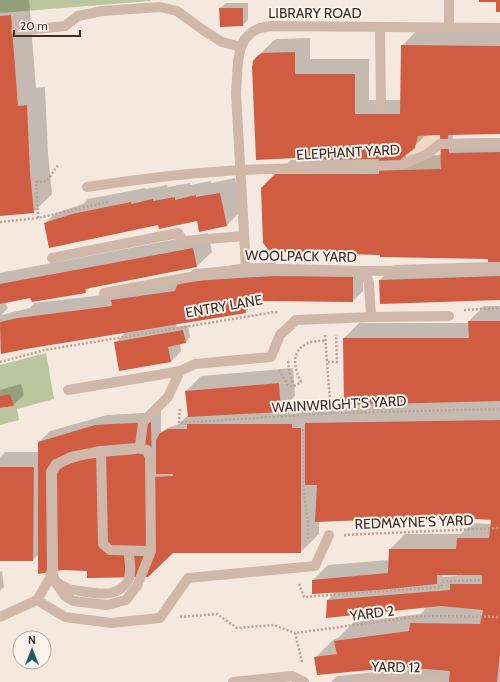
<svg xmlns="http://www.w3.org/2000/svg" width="500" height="682" viewBox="0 0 500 682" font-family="Cabin,sans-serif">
<rect width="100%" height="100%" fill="#f5e9df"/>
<path fill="#bac69d" d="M0,0h150v1l-150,12z
M46,353l8,46 -37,10 2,11 -19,5v-17l14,-2 -4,-12 -10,2v-31z"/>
<path fill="#eedac4" d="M440,135l1,34 -40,1v-11l14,-11 3,-12z"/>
<path fill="#0003" fill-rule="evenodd" d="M0,0h29l7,88 9,-1 3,67 4,40 -18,18 -34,3z
M226,3h22v17l-5,5 -22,1 -1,-18z
M420,27h80v106l-47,1v8l3,-3 44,-1v161l-120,-19 15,-15 94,-3v-4l-108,-4 -119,-66 29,-28h6l-39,-104 15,-15 4,-2 33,-1v21h59v41h32l1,-54zM427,134h14l1,21 -25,1 -11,3v-5z
M235,178l7,32 -15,15 -29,-5 -39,4 -114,-1 11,-10 27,-9 5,-5 57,-11 1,1 21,-4 1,2 22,-4v2l21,-4v2z
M208,233l4,19 -15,14 -107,21 -5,5 -54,5 -26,5 3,6 -7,7 29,-7 4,-5 86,-10 65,-16 9,-8 82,-7v5h87v24l-10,10 -95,-1 -13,12 -69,12 1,3 11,-2 2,12 -5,6 -5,1 1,7 -10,11 -56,-19 12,-12 -126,22 -1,-6v-74z
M484,306h16v376h-169l6,-6 78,-8v-1l-99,-10 18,-18 4,-1 16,-16 67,-8 7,-8 -100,-6 8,-9 -23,-11 15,-15 61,-5 1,-11 15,-15h56l11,-11 19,1 1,-5 -47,-3 -126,4v14l-18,18 -262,2 -6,6h-33v-103l5,-5h34v-10l11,-11 57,-16 54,-3v21l6,-5 12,-4 9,-9 -2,-24 15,-15 92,-8 2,28 -10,10h25v4h9l5,-5h21l-1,-67 15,-15h110v-2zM445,574h11l1,2 -15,1z
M21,384l3,11 -11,10 -13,2v-17z
M2,571l2,16 -4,4v-19z"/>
<path fill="#d05d41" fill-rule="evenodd" d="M479,0h21v12h-4v-10h-17z
M219,8h24v18l-23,1z
M11,15l7,91 9,-1 3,68 4,40 -34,3v-200z
M401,45l99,1v88l-52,1 1,18 51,-1v110h-12v-3l-108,-2v-2l-110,-3 -7,-9 -2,-55 14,-14h104v-15l-83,1v-2l-40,2 -4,-93 1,-6 4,-5 5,-3 33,-1v22h60v40h45zM440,135l1,34 -40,1v-11l14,-11 3,-12z
M220,193l7,33 -28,6 -2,-11 -38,8 -1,-4 -109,23 -5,-25 28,-9 59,-12v2l22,-5v2l22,-4v3l21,-5v2z
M193,248l4,19 -112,22 1,4 -54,9 -2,-4 -30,6v-20z
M274,276l79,1v25l-91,-1 -17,1 1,11 -220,36 -25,5 -1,-32 18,-4 94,-12 -1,-6 64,-9 3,-8 15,-2z
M500,276v24l-120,4 -1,-24z
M468,321h32v80l-156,4 -1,-67h126z
M183,330l3,13 -18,4 3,15 -52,9 -5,-29z
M279,383l2,29 -93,5 -3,-26z
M10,394l4,12 -14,2v-12z
M500,420v233l-3,29h-48l1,-11 -48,-4 -85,8 -3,-18 23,-3 -3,-13 75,-10 1,-8 70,1 3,-14 -42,-4 -115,12 1,-18 123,-10v-6h32v-9h-45v9l-59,6 -66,4v-14l76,-7 1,-24h67l1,-11h32l2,-18 -46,-3 -130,5 2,-37h-12v-62z
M151,422l1,55 21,-1v-2h-17v-34l4,-7 8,-4h19v-5h105v4h9v125h-128l-25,24 -61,1v-7l-24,-1 -25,4v-132l57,-17z
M0,467h34l-1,94h-33z"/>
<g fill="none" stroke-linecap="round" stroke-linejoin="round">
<path stroke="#bba293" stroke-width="2.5" stroke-dasharray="2 2" stroke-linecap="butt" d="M38,218l-2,-36 11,-1 11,-16
M0,222l38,-4 70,-16
M464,310l36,-2
M325,335l2,27
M0,362l45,-12 230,-38 4,1
M279,370l9,16h6l-5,-15 -1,-10
M294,386l7,-4c-13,-25 -4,-43 25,-41
M180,409l-1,14 152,-10 169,-4
M331,413l-4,-51h10l-1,-27
M303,429v57l5,36v18
M344,535l156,-7
M299,584l5,13 137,-10 3,-6 38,-1
M180,617l37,-3 20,14 37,-3 21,8
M302,662l-7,-29 127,-17 78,1"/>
<path stroke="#cfb8a9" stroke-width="10" d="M380,27l1,81
M449,28v-28
M16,31l49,-5 13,-10 24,-5 58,-4 17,4 26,19 19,12 19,5
M87,187c51,-8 102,-14 154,-17
M52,258l126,-25 5,8 61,-5
M371,317l78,-1
M68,390l90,-15 22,-4 15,-7 76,-7 9,-22 16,-15
M101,451l2,93 7,6 41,1
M57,582c2,2 5,4 8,5 4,3 10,3 15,4 14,2 34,7 45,-6 8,-8 5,-24 3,-34
M37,600l28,17 46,6 49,-5 28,-40 127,-12 14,-31
M0,617l37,-17 13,-22 2,-9 -1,-97 5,-8 15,-7 30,-6 35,-3 11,2 3,8 1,93 -14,35 -11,14 -19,5 -34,-4 -8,-5 -11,-16 -1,-11 -1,-97c2,-2 3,-6 5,-7 16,-13 58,-14 78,-16l5,-3 3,-24 25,-25 12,-26
M292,676l12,6
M353,682l29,-3 57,3"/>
<path stroke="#cfb8a9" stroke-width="10" d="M241,170l160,-5 26,-11 13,-10 60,-1
M246,268l-10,-175 2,-32 3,-14 4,-8 7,-7 8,-4 11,-2 229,2
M104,293l81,-15 61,-10 119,3 135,-2
M296,320l75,-3 -2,-34 -4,-12
M233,682l59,-6"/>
</g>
<g text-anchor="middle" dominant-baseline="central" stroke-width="4" stroke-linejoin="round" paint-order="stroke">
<g font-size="14" fill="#3b2e29" stroke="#fcf4ec">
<text x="315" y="13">LIBRARY ROAD</text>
<text transform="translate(348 152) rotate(-3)">ELEPHANT YARD</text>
<text transform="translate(301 256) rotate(1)">WOOLPACK YARD</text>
<text transform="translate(224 306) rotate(-10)">ENTRY LANE</text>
<text transform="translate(339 404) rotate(-3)">WAINWRIGHT'S YARD</text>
<text transform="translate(414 522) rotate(-2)">REDMAYNE'S YARD</text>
<text transform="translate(372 613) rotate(-7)">YARD 2</text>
<text transform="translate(396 667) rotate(1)">YARD 12</text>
</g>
</g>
<g transform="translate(32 650)"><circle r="19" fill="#fcf4ec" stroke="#afa59e"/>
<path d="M0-3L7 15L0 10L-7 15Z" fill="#1a6061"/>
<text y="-6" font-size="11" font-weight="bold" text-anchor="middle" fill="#3b2e29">N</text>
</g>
<path d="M14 30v6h66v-6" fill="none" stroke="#3b2e29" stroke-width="2"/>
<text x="20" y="30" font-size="12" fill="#3b2e29" stroke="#fcf4ec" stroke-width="3" paint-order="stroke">20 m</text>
</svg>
